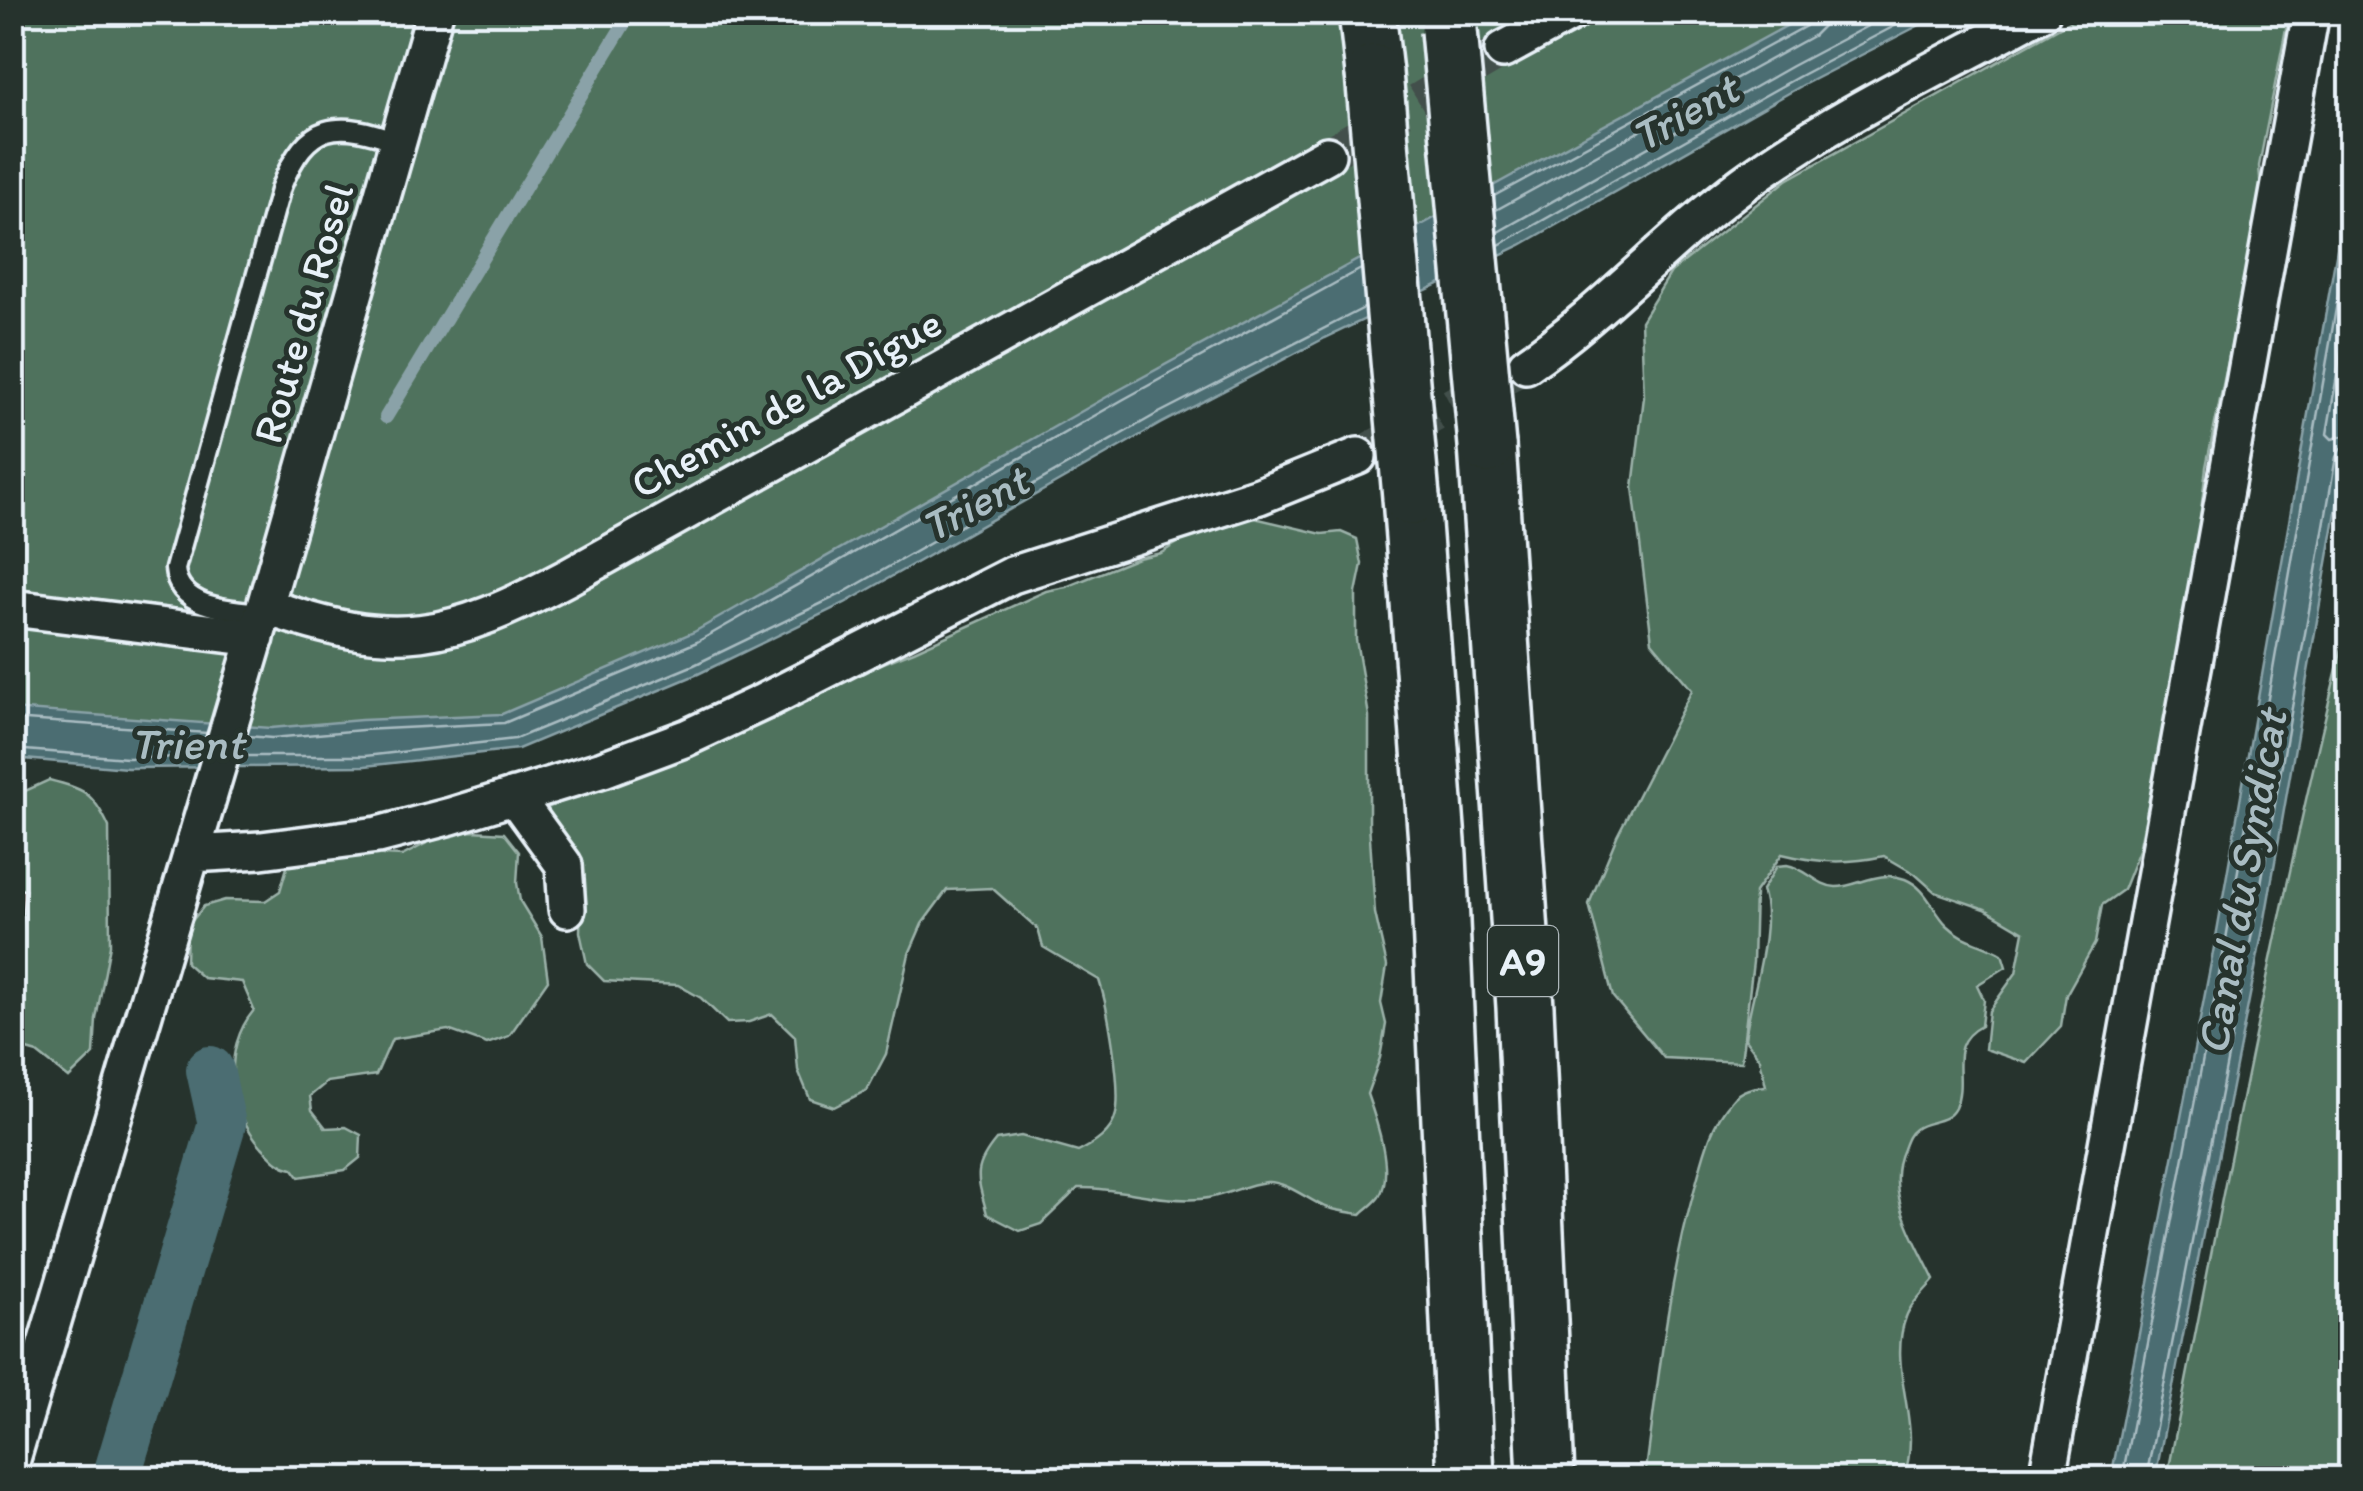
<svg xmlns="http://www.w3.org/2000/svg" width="2363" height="1491" viewBox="0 0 2363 1491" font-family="Itim,sans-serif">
<rect width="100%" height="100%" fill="#26332d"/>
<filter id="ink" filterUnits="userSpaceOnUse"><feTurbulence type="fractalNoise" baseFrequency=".01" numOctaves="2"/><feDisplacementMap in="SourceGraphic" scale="20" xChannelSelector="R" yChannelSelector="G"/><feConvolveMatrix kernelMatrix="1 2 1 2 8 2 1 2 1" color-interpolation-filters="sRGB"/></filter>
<g filter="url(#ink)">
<path fill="#50725d" stroke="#9cb2aa" stroke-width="2.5" d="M12,13h1872l-1121,603 -266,107 -234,27 -250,-21z
M2085,13h204l-30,153 5,62 -22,66 -36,173 -14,125 -53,258 -16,40 -21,15 -7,38 -29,52 -5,31 -35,37 -41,-14 4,-38 27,-38 8,-41 -39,-23 -50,-17 -20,-18 -31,-18c-36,8 -66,7 -102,-2l-27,38 -2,70 -12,100 -77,-4 -51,-61 -24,-93 28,-68 75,-146 -40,-48 -19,-155 11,-90 -3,-76 30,-49 116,-92z
M1246,516l76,18 19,-2 16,7 5,25 -6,29v47l13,76v107l6,90 12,53 -6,37 5,21 -6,34 -13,36c9,25 28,79 12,103 -4,6 -13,12 -18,17 -13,-2 -26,-3 -38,-8 -16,-7 -38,-25 -56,-24 -23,2 -44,16 -67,17 -42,3 -81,-12 -122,-11l-37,36 -21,7 -33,-17c-9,-35 -16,-44 9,-74l25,-4 57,16c16,-8 34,-19 38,-38 6,-26 -8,-107 -17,-134l-56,-33 -5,-18 -46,-41 -45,2 -25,34 -13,30 -23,100 -19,36 -33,17 -24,-8 -12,-29 -3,-34 -23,-22 -23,8 -22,1 -26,-25 -23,-13 -74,-4 -17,-17 -7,-32 2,-67 -7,-19 -26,-21 -2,-17 273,-120 94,-37 132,-60 20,-4 72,-29 23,-5 26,-16 30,-7z
M2350,616v862h-183c57,-288 111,-577 183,-862z
M49,780c35,9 44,12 60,47l1,118 -14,74 -2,35 -25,24 -32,-25 -24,-7 -1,-249z
M473,831l31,2 15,19 -2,31 3,18 22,36 6,43 -39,56 -22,8 -39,-14 -56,9 -16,36 -49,7 -17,14 2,14 14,18 20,-1 15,8 -1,23 -15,12 -46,7 -6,-8c-15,-3 -20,-11 -31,-22 -33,-35 -41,-98 -8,-137l-12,-28 -39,-4 -17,-15 1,-36 17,-21 21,-6 40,1 15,-10 8,-27 59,-29 36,20 19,1 40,-21z
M1787,865c19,3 30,21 49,22 22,0 42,-18 69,-8 22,9 27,31 42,46 16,16 36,18 55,29l4,13 -29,18 7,15 -3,26c-37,19 -12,51 -26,82 -8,16 -28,12 -40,21 -7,5 -9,12 -12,20 -20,43 13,92 31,131 -9,11 -23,23 -28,37 -20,53 19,108 -3,161h-258c13,-97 23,-192 49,-287 9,-32 15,-65 38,-91 9,-11 22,-13 34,-14l-6,-27 -15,-20c5,-42 31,-111 17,-149l15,-24z"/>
<path fill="#4b6d72" stroke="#8aa2a8" stroke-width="2.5" d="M1810,13h133l-140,72 -282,160 -196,93 -165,86 -315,179 -147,71 -180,75 -153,17 -238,2 -114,-10 -1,-49 259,19 90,-8 141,-6 192,-82 425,-242z
M2350,175v256l-85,488 -110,559h-44l105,-541z"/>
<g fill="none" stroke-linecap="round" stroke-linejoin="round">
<path stroke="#a9bcc2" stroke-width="2.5" d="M1494,196l312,-170 7,-14
M1496,210l317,-174 10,-10 2,-14
M1498,232l294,-166 102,-54
M1499,245l299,-168 123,-65
M2350,299l-23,135 5,5 18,-5
M12,719l195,14
M247,736l25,2 90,-8 142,-7 193,-81 427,-243 237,-130
M12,749l115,9 72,-1
M241,756h124l150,-17 179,-74 147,-71 314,-179 209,-107
M2122,1478l104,-539 124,-711
M2146,1478l109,-560 81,-461 5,-9 9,-1"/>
<path stroke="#8aa2a8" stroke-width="14" d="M386,417l245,-405"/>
<path stroke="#4b6d72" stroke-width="48" d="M116,1478l106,-354 -12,-54"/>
</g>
<path fill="#70635b" stroke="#e8f1f8" stroke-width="2.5" d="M12,888l13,2 -5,51h-8z"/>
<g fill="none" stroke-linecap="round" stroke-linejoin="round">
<path stroke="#43504b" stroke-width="35" stroke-dasharray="35 18" stroke-linecap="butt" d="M1327,155l176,-105
M1358,456l168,-91"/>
<g stroke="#e8f1f8" stroke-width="25">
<path id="service" d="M263,613c-31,-3 -85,-4 -88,-44l106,-382c26,-66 55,-68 118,-45"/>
</g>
<g stroke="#e8f1f8" stroke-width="42">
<path id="minor" d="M1503,50l70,-38
M1526,365c78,-53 141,-125 217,-181 93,-68 198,-117 299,-172
M265,606c130,47 184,34 303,-29l759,-422
M12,608l244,30
M514,796l50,69 3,44
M191,854l70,-4 117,-15 73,-19 152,-47 83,-31 77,-36 249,-127 247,-79 99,-40
M12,1459l253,-853 170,-594
M2047,1478l264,-1466"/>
</g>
<g stroke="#e8f1f8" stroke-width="62">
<path id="motorway" d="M1367,12l7,61
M1487,445l38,562 21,471
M1411,497l27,358 28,623"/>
</g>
<use href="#service" stroke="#26332d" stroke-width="18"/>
<use href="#minor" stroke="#26332d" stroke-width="35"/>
<use href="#motorway" stroke="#26332d" stroke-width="55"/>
<g stroke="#e8f1f8" stroke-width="62" stroke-linecap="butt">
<path id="motorway-bridge" d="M1449,30l38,415
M1374,73l37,424"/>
</g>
<use href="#motorway-bridge" stroke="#26332d" stroke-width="55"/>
</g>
</g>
<g text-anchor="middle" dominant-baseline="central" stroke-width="10" stroke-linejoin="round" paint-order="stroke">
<rect fill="#26332d" stroke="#aeb8bb" stroke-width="2.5" x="1488" y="926" width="70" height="70" rx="8"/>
<g font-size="40" font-weight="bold" fill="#e8f1f8">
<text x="1523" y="961">A9</text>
</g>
<g font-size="42" fill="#e8f1f8" stroke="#26332d">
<text transform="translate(303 313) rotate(-74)">Route du Rosel</text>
<text transform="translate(786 403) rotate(-29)">Chemin de la Digue</text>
</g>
<g font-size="45" font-style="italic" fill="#a9bcc2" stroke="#26332d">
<text transform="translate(1684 112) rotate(-29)">Trient</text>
<text transform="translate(974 503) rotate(-28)">Trient</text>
<text x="187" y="743">Trient</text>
<text transform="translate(2241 882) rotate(-80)">Canal du Syndicat</text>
</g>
</g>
<rect width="2363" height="1491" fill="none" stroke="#26332d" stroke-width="50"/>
<rect x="25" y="25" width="2313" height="1441" fill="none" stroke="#e8f1f8" stroke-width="4" filter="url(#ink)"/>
</svg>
